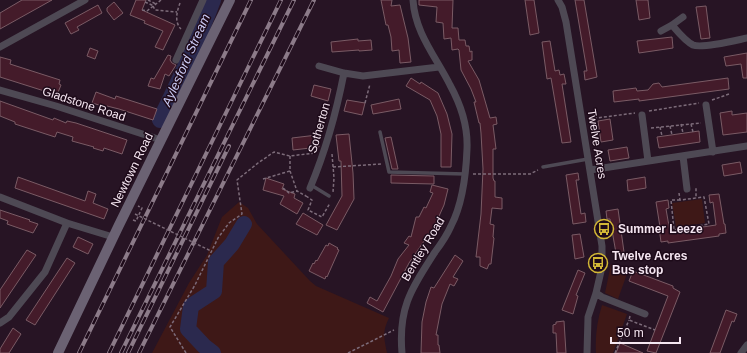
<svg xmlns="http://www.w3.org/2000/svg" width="747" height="353" viewBox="0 0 747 353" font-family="Arial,sans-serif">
<rect width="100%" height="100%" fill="#271424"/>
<path fill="#3e1817" d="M702,199l3,24 -29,4 -4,-24z
M239,202l9,6 9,16 53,57 6,5 73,32c-7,14 -5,20 -2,35h-235l37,-70 18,-28 15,-38z
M611,264h6v3l11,4 -10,28 -13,-6z
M602,305l25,9 -14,39h-17c-1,-16 1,-32 6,-48z"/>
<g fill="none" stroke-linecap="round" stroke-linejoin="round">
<path stroke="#2b294e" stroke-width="16" d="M160,120c19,-39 38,-79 53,-120
M213,353l-9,-7 -16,-17 3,-23 23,-15 2,-29 16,-18 12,-20"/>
</g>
<path fill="#441b2a" stroke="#7a5b65" d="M22,0h30l-52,29v-16z
M136,0h10l-4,10 33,15 -12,25 -8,-3 8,-16 -19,-8 1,-2 -15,-6z
M381,0h11l-1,6 9,-1 8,33 3,24 -11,1 -1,-13 -7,1 -1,-14 -3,-12h-2z
M419,0h34l-1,28h6l1,12h6l1,6h3l1,6 2,-1v9l-4,1 11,19 11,38 6,-1 1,7 -4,1 3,24h-3v29l1,3h1v16l7,1v11l-10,-1 -2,16 4,1 -1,12 1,1 -3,26h-2l-2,5 -7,-3v-9h-4l5,-43 2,-45 -2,-36 -1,-10h-1l-5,-21h2l-5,-13 -10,-19 -2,-20 -1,-1 -6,1 -1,-12 -7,1 -1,-16 -7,-1 1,-15 -18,-2z
M525,0h9l5,33 -9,2z
M575,0h9l13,77 -12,3 -1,-9h3z
M636,0h12l2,18 -11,2z
M114,2l9,11 -9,7 -7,-9v-3z
M98,5l4,8 -25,14 2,3 -8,4 -6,-11z
M706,6l4,32 -9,1 -5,-32z
M672,37l1,11 -34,5 -2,-12z
M358,39v2l13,-1 1,10 -13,1v-1l-27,2 -1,-10z
M550,41l5,30 4,-1 1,5 4,-1 2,10h-4l9,58 -9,1 -11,-65 -4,1 -5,-37z
M90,48l8,3 -3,8 -8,-3z
M747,53v25h-4l-2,-14 -15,2 -2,-9z
M168,55l3,1 -1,4 2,3 4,2 -7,11 -4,-2 -5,15 -12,-3 3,-8 3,1z
M0,57l11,3 -1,4 50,16 -1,4 2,1 -4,10 -57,-18z
M411,78l9,6 1,-2 17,11 9,21 5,20 -1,33h-10v-33l-4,-18 -7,-16 -24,-14z
M728,78l1,11 -90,12v-2l-25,3 -1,-11 23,-3 1,3 11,-1 5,-6 6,-1 3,4z
M314,85l17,4 -3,12 -17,-5z
M96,92l19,7 1,-3 41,13 -4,11 -34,-11 -12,-3 -1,1 -14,-4z
M399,99l2,10 -28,5 -2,-9z
M347,100l18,3 -3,12 -18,-4z
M0,101l53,19 1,-2 12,5 1,-2 9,2 51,17 -5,14 -18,-6 -1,3 -10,-3 1,-1 -22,-6 1,-4 -16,-5 -2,5 -40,-13v-2l-15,-6z
M732,111v4l15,-2v19l-24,3 -3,-22z
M610,119l3,21 -12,2 -3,-21z
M699,131l1,11 -41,6 -2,-11z
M349,134l4,39 1,26 -17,31 -11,-5 16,-29 -1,-35h-2l-3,-26z
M317,135l2,12 -26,3 -1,-12z
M391,137l7,32h-6l-7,-31z
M627,147l2,11 -19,3 -2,-11z
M740,162l2,11 -18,3 -2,-11z
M578,173l1,7h-3l5,34 4,-1 1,9 -13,2 -7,-49z
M391,175l43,1v8l-43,-1z
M18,177l67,24 3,-10 8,3 -3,9 15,6 -4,10 -89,-31z
M645,177l1,11 -18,3 -1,-11z
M266,178l18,6 -2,5 13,5 -1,4 9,5 -6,11 -17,-10 4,-8 -21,-6z
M432,185l16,4 -4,16 -9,20 -26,38 -26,49 -16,-9 3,-6 7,4 14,-25 7,-17 11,-14 -5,-2 5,-7 2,1 5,-20h3l5,-10 2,1 7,-15 -3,-1z
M719,194l5,30h1l1,9 -7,1v2l-51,7v-2l-7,1 -2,-14 1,-1 -4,-25 12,-2 1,8 -3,1 4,23 46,-7 -3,-23 -3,1 -1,-8z
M618,209l6,43 -8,1 -6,-34h-3l-1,-8z
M0,210l30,10 -1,1 9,3 -5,9 -26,-9 1,-3 -8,-3z
M303,213l20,12 -6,10 -21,-11z
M580,234l4,23 -9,2 -3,-24z
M78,237l15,7 -5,10 -15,-7z
M329,243l9,5 -1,1 2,1 -12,27 -1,-1 -1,3 -16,-8 4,-8 1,1 2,-4 1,1 9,-16 2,1z
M27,250l9,5 -36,53v-18z
M455,255l8,6 -10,16 5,2 -4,7 -4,-2 -8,20 -6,31h2v10h1l1,8h-19l1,-31 4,-20 5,-15 3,1z
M67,258l8,5 -40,62 -9,-5z
M578,270l7,3 -9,22 2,1 -5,18 -11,-4z
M633,271l40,15v2l7,4 -24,61 -9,-2 21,-55 -39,-15z
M726,310l11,4 -3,8 -2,-1 -12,32h-10z
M564,321l2,32h-9l-1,-20h-3v-8l3,-1v-2z
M13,328l8,6 -12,19h-9v-4z
M620,343l23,10h-27z"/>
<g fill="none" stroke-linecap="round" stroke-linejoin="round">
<path stroke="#7d6c7a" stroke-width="1.5" stroke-dasharray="3 2" stroke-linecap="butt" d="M148,0l8,4
M145,2l9,4
M180,3c-3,8 -6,19 1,26
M153,6l2,4 22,2
M142,10l5,1 14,-11
M712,100l17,-6
M365,103l5,-19
M649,111l50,-8
M589,119l46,-6
M681,124l2,9
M691,124l2,8
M670,126l2,9
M660,127l2,9
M651,128l50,-5
M332,154l2,24 -1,14
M290,156v15l7,20 9,5
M333,167l48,-3
M473,174h57l8,-4
M263,179l27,-8
M283,188l6,5 8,-2
M679,193l1,7 16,-2v-10
M306,196l6,4 -4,10 14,7 8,-14
M680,200h-9l3,30 35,-6 -5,-27 -8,1
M133,220l3,1 6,-13 -4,-2
M630,316l-1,4 26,10
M186,353l-16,-26 25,-42 23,-47 11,-15 13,-9 -5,-34 21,-17 16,-11 16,4 25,-3
M348,353l46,-23
M615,353l14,-33"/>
<path stroke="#4e4954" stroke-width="3.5" d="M380,132l9,40 76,2
M543,167l45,-8
M311,185l18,11"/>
<path stroke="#4e4954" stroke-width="7" d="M558,0l4,7 4,15 36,224v21l-6,26 -8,24 -1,36
M672,25c6,7 13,16 21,20 9,4 44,-5 54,-7
M661,31l11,-6 11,-8
M0,47l85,-47
M176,60l27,-60
M319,66l25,7 19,3 76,-9
M0,90l56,16 105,34
M706,105l7,47
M642,115l6,46
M683,156l4,33
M590,170l157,-24
M310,188c16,-38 26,-74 34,-115
M0,197l67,26 46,14
M596,293l6,4 43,17
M0,323l9,-6 36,-45 22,-49
M402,353c-4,-46 10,-65 33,-101 6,-8 12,-17 16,-26 12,-23 15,-51 16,-77 1,-22 -6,-44 -17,-64 -14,-28 -35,-52 -37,-85
M741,353l6,-8"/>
<path stroke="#6b6273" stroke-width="10" d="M58,353l61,-128 111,-225"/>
<g stroke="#8c7b89" stroke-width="4">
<path id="rail" d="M79,353l172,-353
M109,353l172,-353
M121,353l173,-353
M128,353l101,-207
M139,353l175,-353"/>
</g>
<use href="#rail" stroke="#1e0b1a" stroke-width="2.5" stroke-dasharray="8" stroke-linecap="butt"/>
<path stroke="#7d6c7a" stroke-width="1.5" stroke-dasharray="3 2" stroke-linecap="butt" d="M135,214l76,37"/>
</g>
<defs>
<g id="bus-ring" transform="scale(1)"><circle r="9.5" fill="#1e0b1a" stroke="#d2b736" stroke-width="1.5"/><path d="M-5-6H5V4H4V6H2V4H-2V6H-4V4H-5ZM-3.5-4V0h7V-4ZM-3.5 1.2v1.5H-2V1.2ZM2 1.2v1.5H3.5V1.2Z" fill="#d2b736"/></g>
</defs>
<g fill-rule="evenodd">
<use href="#bus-ring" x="604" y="229"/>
<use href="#bus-ring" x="598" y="263"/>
</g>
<g text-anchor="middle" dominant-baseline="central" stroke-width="3" stroke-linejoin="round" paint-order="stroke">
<g font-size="12" fill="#f5e6f1" stroke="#1e0b1a">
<text transform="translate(84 104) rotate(18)">Gladstone Road</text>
<text transform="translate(319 128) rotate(-74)">Sotherton</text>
<text transform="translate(597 144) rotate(81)">Twelve Acres</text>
<text transform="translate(132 170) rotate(-64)">Newtown Road</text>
<text transform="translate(423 249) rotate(-59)">Bentley Road</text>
</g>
<g font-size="12" font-weight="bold" fill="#f5e6f1" stroke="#1e0b1a" text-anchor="start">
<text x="618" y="229">Summer Leeze</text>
<text x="612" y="256">Twelve Acres<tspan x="612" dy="14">Bus stop</tspan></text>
</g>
<g font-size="13" font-style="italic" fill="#cbccf6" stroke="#1e0b1a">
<text transform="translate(186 60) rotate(-66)">Aylesford Stream</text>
</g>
</g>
<path d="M611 337v6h69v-6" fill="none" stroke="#f5e6f1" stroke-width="2"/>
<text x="617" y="337" font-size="12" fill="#f5e6f1" stroke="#1e0b1a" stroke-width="3" paint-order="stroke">50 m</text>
</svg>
